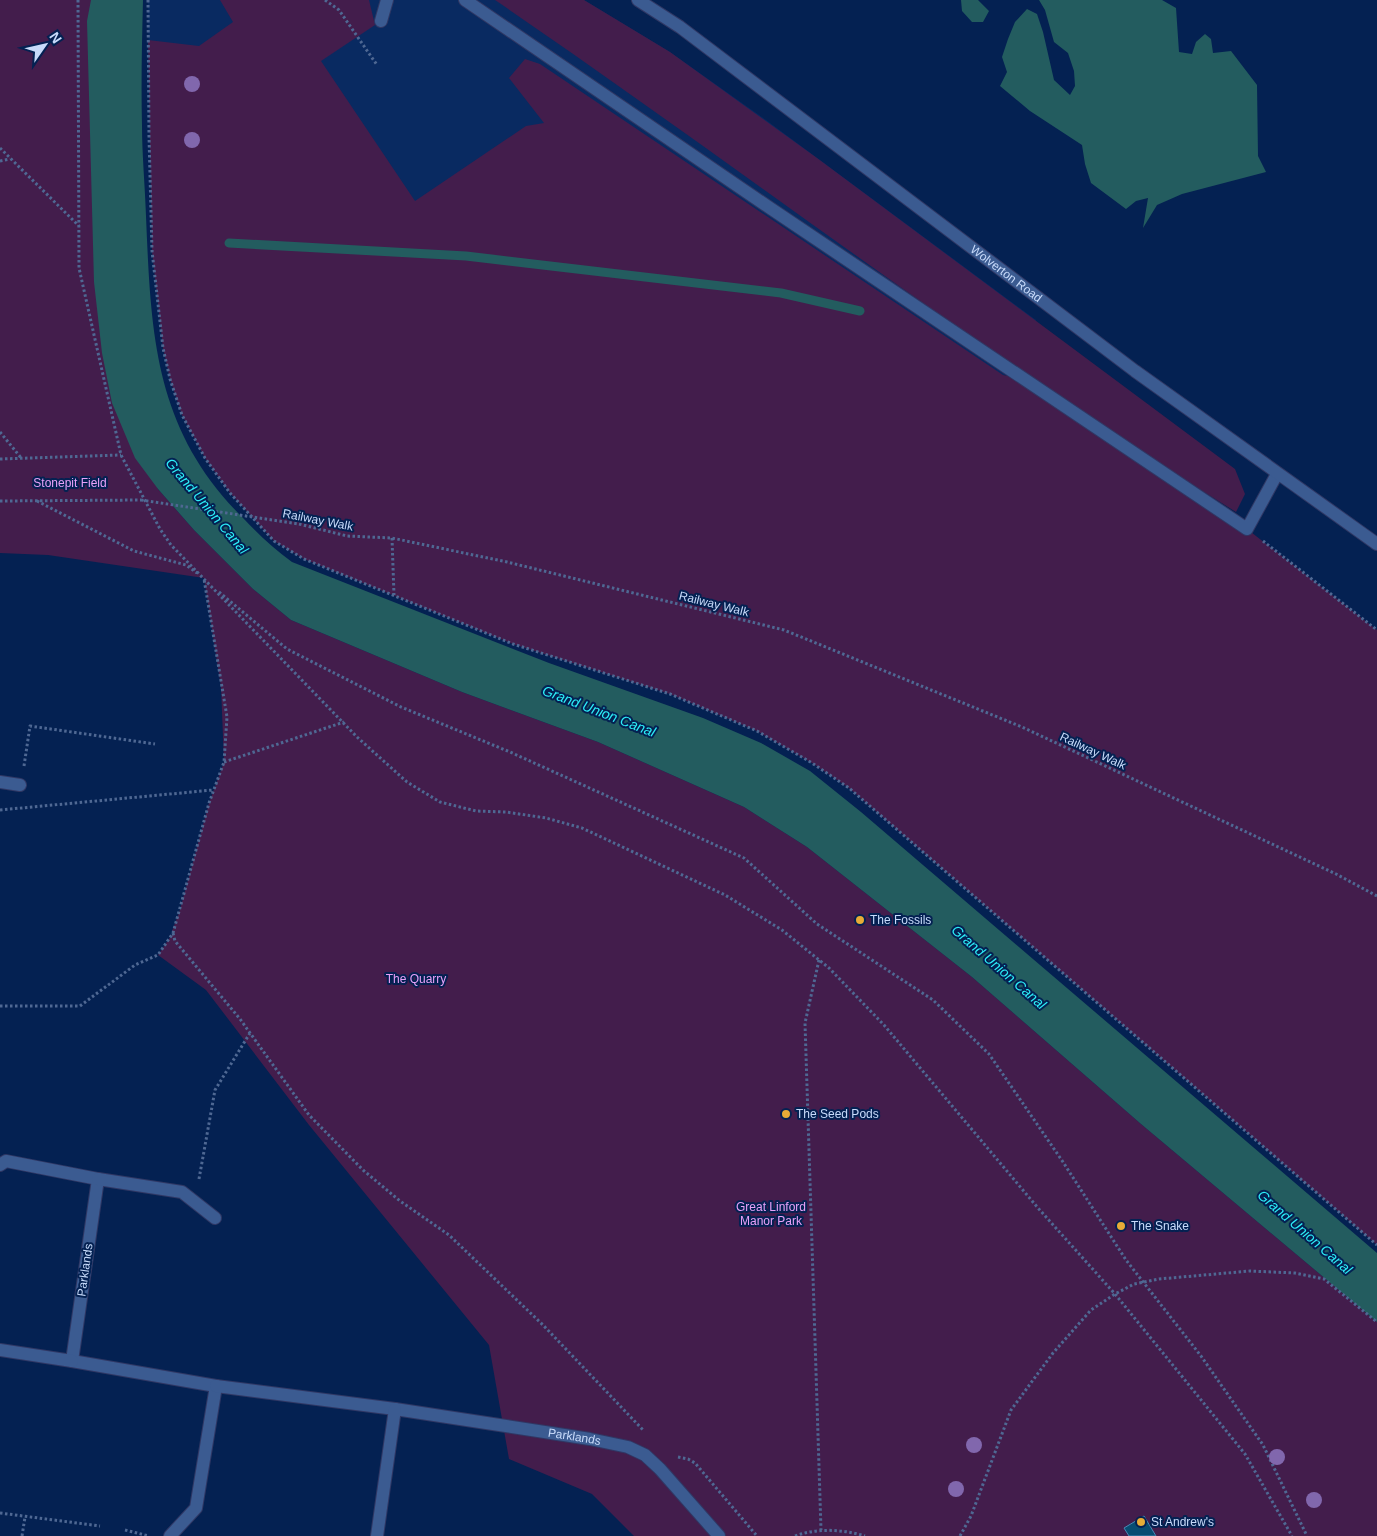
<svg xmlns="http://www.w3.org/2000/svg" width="1377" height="1536" viewBox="0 0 1377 1536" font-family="Arial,sans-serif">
<rect width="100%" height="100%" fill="#042152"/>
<path fill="#092a61" d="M148,0h436l86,52 96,68 270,200 -28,56 -530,-81 -328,-127z"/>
<path fill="#431d4c" d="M0,0h99l23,399 36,90 36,41 59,59 38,31 171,72 136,50 146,65 63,40 165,130 169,147 236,198v214h-743l-42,-42 -83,-35 -20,-114 -180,-220 -103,-135 -48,-35 15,-22 -1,-2 7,-18 30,-110 15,-41 -3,-75 -17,-109 -156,-23 -48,-2z
M220,0h149l6,25 -54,36 94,140 111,-75 18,-3 -35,-45 16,-19 15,5 463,311 5,1 239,153 130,101v615l-528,-457 -37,-25 -55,-32 -87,-37 -157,-50 -209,-85 -30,-18 -44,-48 -25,-35 -23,-43 -12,-36 -7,-31 -11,-97 -4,-211 51,6 34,-24z
M495,0h89l86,52 147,106 418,311 10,25 -9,18c-256,-158 -493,-343 -741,-512z"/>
<path fill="#235c5f" d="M91,0h52c-1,42 -2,83 -1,125 0,30 3,60 4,91 5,119 8,214 98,303 15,16 30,30 48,43l257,101 154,55 58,25 49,28 51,41 516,441v69l-236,-198 -169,-147 -165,-130 -63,-40 -146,-65 -136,-50 -171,-72 -38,-31 -59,-59 -36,-41 -23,-31 -23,-55 -10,-50 -8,-71 -7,-261z
M961,0h17l11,11 -6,11h-11l-10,-11z
M1039,0h123l14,8 3,44 13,2 4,-12 9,-8 6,5 2,14 18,-2 26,34 1,71 8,16 -84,22 -25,11 -14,23 5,-30 -12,3 -10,8 -35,-26 -6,-19 -3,-19 -52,-34 -30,-25 7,-14 -5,-15 6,-18 7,-17 12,-13 10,5 6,18 11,48 16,15 5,-9 -1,-15 -6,-18 -14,-11 -9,-32z"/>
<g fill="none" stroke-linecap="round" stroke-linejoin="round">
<path stroke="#235c5f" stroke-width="9" d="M229,243l237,13 315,37 79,18"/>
</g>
<path fill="#084d72" stroke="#4689b6" d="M1144,1516l12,20h-27l-5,-8z"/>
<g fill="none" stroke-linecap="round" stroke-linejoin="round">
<g stroke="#303865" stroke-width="14">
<path id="lane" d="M465,0l305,208 477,321 30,-55
M381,21l6,-21"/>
</g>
<g stroke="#303865" stroke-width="14">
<g id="street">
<path d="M0,782l20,3"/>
<path d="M0,1165l6,-4 92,18 -26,182 144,25 -20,122 -26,28"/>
<path d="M98,1179l84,13 33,26"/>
<path d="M0,1350l72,11"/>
<path id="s1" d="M216,1386l179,23 195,30 38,8 17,8 15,14 59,67"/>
<path d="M377,1536l18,-127"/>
</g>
</g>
<g stroke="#303865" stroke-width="14">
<g id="secondary">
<path id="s2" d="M638,0l42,27 455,344 242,173"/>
</g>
</g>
<path stroke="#4f6893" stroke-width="3" stroke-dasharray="2.5 2.5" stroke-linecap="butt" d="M78,0l1,268 42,187 39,74 11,16 186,192 50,45 33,20 36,9 30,1 40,6 36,10 143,67 57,35 47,38 55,57 154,183 77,86 130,160 47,82
M148,0l1,136 3,115 11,97 7,31 12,36 23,43 25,35 44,48 30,18 209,85 157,50 87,37 55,32 37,25 528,457
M325,0l14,10 38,55
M0,148l79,78
M0,161l10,-2
M0,432l22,27
M0,459l121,-4
M0,501l141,-1
M37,501l97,50 52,14 11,8
M299,524l48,12 45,2 115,24 277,68 238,97 314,147 41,22
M392,538l2,57
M1263,541l114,89
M219,592l68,57 114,58 109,45 234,106 73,66 116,76 56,54 74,108 63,98 75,96 62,89 44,91
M224,762l120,-40
M24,766l6,-40 125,18
M0,810l213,-20
M173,933l2,8 65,78 69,96 54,55 37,31 49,34 94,90 101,106
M819,960l-14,63 16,507
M0,1006h80l55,-41 23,-10 15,-22 36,-130 15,-41 3,-45 -23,-138
M199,1179l16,-89 35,-57
M678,1457l10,2 7,4 62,73
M0,1513l100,13
M125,1530l24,6
M22,1536l3,-19
M795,1536c22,-8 47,-7 70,0
M960,1536l11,-20 40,-106 42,-57 38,-43 24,-16 19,-10 25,-5 91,-8 45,2 29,6 53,43"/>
<use href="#lane" stroke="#3b5b91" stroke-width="12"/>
<use href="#street" stroke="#3b5b91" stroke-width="12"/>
<use href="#secondary" stroke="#3b5b91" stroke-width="12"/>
<path stroke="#4f6893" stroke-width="3" stroke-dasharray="2.5 2.5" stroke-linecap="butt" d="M141,500l158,24"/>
</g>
<g fill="#8167ad">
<circle cx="192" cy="84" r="8"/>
<circle cx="192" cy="140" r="8"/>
<circle cx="974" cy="1445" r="8"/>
<circle cx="1277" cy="1457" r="8"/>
<circle cx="956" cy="1489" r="8"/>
<circle cx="1314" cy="1500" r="8"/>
</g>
<g fill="#e7ac37" stroke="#042152" stroke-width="2">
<circle cx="860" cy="920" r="5"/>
<circle cx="786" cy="1114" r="5"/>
<circle cx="1121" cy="1226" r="5"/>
<circle cx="1141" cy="1522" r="5"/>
</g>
<g text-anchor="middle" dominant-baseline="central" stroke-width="4" stroke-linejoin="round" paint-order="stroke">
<g font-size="12" fill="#c8dbfb" stroke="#042152">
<text stroke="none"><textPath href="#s2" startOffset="459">Wolverton Road</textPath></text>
<text transform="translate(318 520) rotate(11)">Railway Walk</text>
<text transform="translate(714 604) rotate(14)">Railway Walk</text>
<text transform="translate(1093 751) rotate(25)">Railway Walk</text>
<text transform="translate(85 1270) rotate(-82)">Parklands</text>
<text stroke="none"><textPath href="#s1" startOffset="362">Parklands</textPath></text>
</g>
<g font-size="12" fill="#e8a1f8" stroke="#042152">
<text x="70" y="483">Stonepit Field</text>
<text x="416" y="979">The Quarry</text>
<text x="771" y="1207">Great Linford<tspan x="771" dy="14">Manor Park</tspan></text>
</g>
<g font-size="12" fill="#c8dbfb" stroke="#042152" text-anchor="start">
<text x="870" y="920">The Fossils</text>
<text x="796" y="1114">The Seed Pods</text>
<text x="1131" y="1226">The Snake</text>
<text x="1151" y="1522">St Andrew's</text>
</g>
<g font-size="14" font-style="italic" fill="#2ceef8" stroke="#042152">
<text transform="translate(207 506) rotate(50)">Grand Union Canal</text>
<text transform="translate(599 711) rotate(21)">Grand Union Canal</text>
<text transform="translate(999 967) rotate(41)">Grand Union Canal</text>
<text transform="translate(1305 1232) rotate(41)">Grand Union Canal</text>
</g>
</g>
<g transform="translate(45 45) rotate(56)" stroke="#042152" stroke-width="4" paint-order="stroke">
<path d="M0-4L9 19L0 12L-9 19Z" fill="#c8dbfb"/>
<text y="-8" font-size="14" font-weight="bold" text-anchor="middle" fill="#c8dbfb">N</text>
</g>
</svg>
